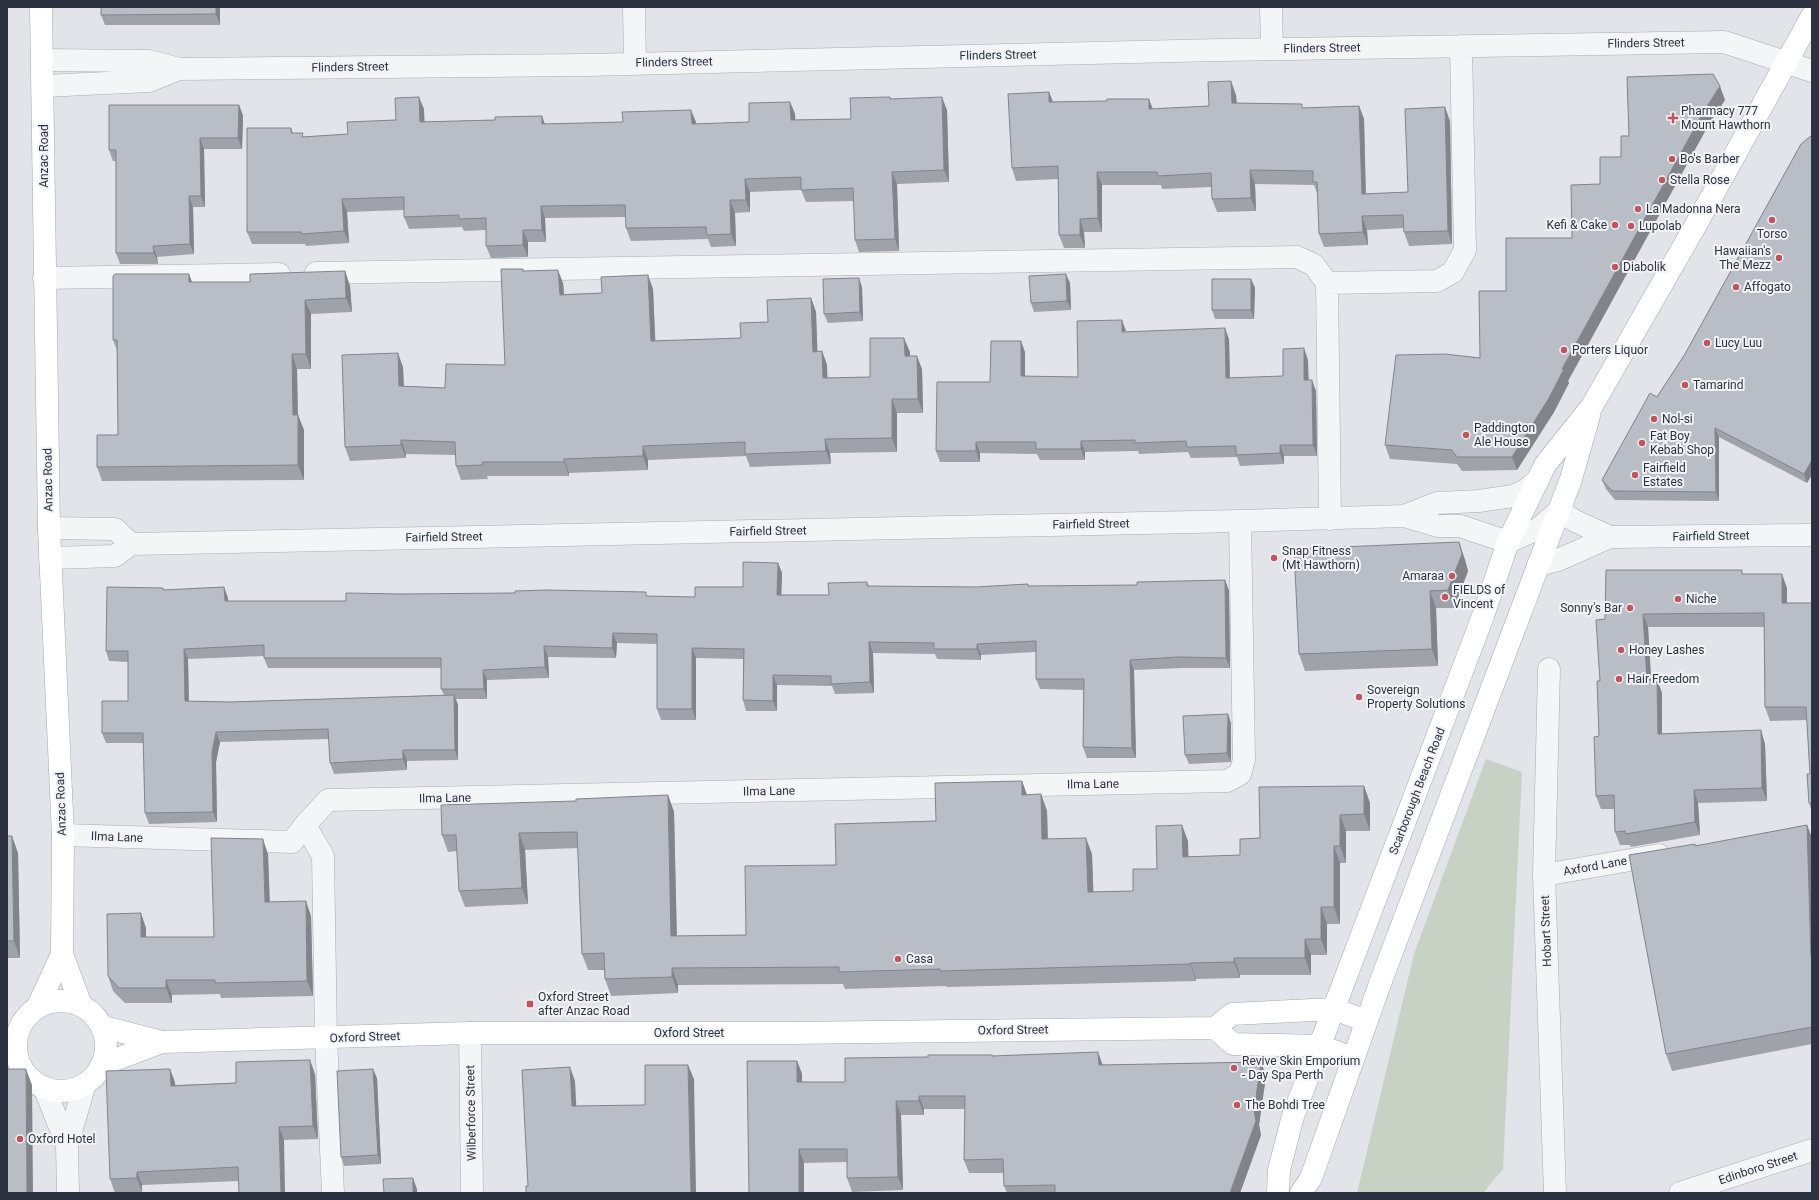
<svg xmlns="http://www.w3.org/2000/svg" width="1819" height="1200" viewBox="0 0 1819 1200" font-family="Roboto,sans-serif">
<rect width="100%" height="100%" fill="#e2e4e9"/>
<path fill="#c7d2c4" d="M1486,759l36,13 -19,397 -20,24h-126l57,-239z"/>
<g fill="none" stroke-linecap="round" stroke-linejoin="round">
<g stroke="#a8abb3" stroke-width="23">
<path id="minor" d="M634,7l1,56
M1271,7l1,42
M43,60l106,1 30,8 408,-4 633,-15 504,-8 88,29
M43,86l106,-5 30,-12
M316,273l981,-16 17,8 13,18 3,236
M44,278l235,-4
M1327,283l110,-2 16,-9 12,-22 -4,-204
M1404,516l34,10h22l48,16 30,-13 21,-18 16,10 35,16
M49,528l66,1 16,15
M50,558l65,-2 16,-12 1109,-23 164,-5 33,-13 42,-2 34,-5 13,-6 12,-10
M1538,565l20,-5 52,-23 202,-2
M1549,669l-5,206 11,318
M305,825l18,31 3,182 7,155
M63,835l229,7 13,-17 23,-25 899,-19 13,-7 4,-14 -4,-239
M1544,875l115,-20
M470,1033l2,160
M44,1087l23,58
M68,1193l-1,-48 18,-61
M1680,1193l132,-43"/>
</g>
<g stroke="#a2a8b3" stroke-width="23">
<path id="major" d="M41,7l8,521 14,307 -1,119 19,51
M16 1046a45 45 0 1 1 90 0a45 45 0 1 1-90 0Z
M38,1006l24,-52
M103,1027l59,15 308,-9h321l424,-5 17,-14 102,-5 32,12
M1215,1028l18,16 87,2 33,12
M101,1065l61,-23
M1278,1193l1,-23 14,-54 190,-500 25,-74 37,-77 47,-59 101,-176 119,-214
M1301,1193l10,-15 71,-200 189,-499 18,-63"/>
</g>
<use href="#minor" stroke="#f4f5f7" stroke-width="22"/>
<use href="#major" stroke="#fff" stroke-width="22"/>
</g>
<path fill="#9fa3a9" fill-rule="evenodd" d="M101,7h119v18h-115l-4,-10z
M1049,92l4,10 100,7 56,-3 27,-11 1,8 66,5 56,-2 5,13 2,75 42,-2 42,-71 2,123 -43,2 -5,-14v-4l-37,2 1,15 -44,2 -5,-13 -1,-39 -4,-10 -59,-1 1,27 -39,1 -5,-13 -1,-12 -49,2 -1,-4h-59v47h-18l1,16h-21l-5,-13 -1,-56 -42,2 -4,-13z
M890,97l1,2 56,11 2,72 -52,2 2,67 -40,1 -4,-12 -1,-39 -48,1 -5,-12 -51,2v20l-15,1 1,33 -25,1 -3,-8 -77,2 -5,-13v-11l-81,1 1,24h-18v15l-37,1 -5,-12v-16l-22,1 -2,-4 -53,2 -5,-12v-7l-57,2 2,31 -43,3 -1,-2h-53l-5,-12 44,-104 2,5 11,4 44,-3 48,-14 28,-11v13l71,-2 47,-4 3,8 151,-2v2l53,-2 41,-20 5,12v6l56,-1z
M1725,100l-16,24 -141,257 1,2 -15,29 -37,58 -55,1 -5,-7 -67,-5 -5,-14 95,-87 26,-67 66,-53 28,-54 21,-27 8,-21z
M239,105l4,11 -1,33h-38l1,58h-12l1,47 -37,3 1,7h-38l-4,-11v-92h-3l-4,-11z
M1801,144l6,339 -88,-46v64l-104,-1 -9,-11 -4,-9 83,-126z
M523,269l1,2 39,12 1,11 38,-1 51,-4 2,52 86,-3 27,-16 43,-24 5,14 1,40 5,-1 5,14v13l43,-1 40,-25v4l12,13 1,44h-26v39l-67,1 1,11 -81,3 -4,-11 -98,4v10l-79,3v3h-82l1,3 -27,1 -5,-14v-11l-50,-1v4l-56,3 -5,-14 58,-80 1,19 41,2 60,-23z
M345,271l5,15 2,26 -41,2v55h-14l1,46 6,15v50l-202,1 -5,-14 21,-32 -1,-85 -4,-10 79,-58h58z
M1251,279l4,9 -1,31h-39l-3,-9z
M1070,283l1,27 -37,2 -3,-9z
M862,287l1,34 -35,2 -4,-9z
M1126,332l103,7 1,39 53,-2 25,-16v20l8,11 1,65h-33v8l-44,2 -3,-9 -46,1 -3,-6 -49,2 -1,-3 -53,1v8h-45l-3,-6 -57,-1v9h-40l-4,-11 54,-69 35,-30v24l53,1z
M1459,542l6,18 3,11 -14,37h-18l2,58 -133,5 -6,-17z
M778,563l4,10 -1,22h48l38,-13 2,4 107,1 52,-3v2l109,-1 88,-5 4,11 1,77h-48l-48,2 2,88h-49l-4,-11v-57l-43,-1 -4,-10v-27l-55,3v5l-44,-1 -2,-5 -62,-1 1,40 -39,1 -3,-8 -55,-1v26h-31l-3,-11v-41l-47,-1v62h-35l-4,-11v-65l-40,-1 -1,15 -68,-1 1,21 -62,2v19h-31l2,6v55l-51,1v9l-73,4 -4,-11 -1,-24 -109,3 -4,20 1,60 -68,2 -4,-11 -1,-70h-38l-4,-10 26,-32v-39l-19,-1 -3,-10 57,-63 1,2 60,-3 4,11v3h118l54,-7 295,3 48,-10zM264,656v2l4,10h173v21l3,6 -214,7 -41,-1 -1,-42z
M1743,574l44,14v15h25v209l-3,-9 1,-29 -3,-54 -37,1 -5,-14 -1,-80h-116l3,53h6l5,13v41l103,10 2,57 -69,2 2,32 -69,12 -1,-2h-10l-5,-13 -1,-23h-13l-5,-13 3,-60 1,-55 5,-62z
M1231,723v39l-42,2 -4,-9z
M1022,781l5,14 14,-1 6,17 1,28 44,15 1,38 40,-1 55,-50v16l52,-2 20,-17 104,-52 6,17v28h-24v32h-6v61h-13v31h-16v20h-71v3l-44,1v2l-250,6v-1l-101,3 -2,-5 -165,1v8l-67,3 -6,-17 -1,-9h-16l-6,-16 -4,-106 -53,2 3,54 -63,3 -6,-16 -2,-40 -9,1 -6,-17 134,-34 92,-6 6,17 3,124 69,-1 90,-70 100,-44z
M1807,825l5,13v206l-140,27 -6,-17 30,-208z
M7,836l11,17 2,105h-13z
M268,854l2,48 41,14 2,80 -92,2 -1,-4 -48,1v8h-47l-12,-12 -5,-15 38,-48v9h68z
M992,1055l1,1 110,9 158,-3 5,14 -7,49 2,10 -21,58h-233l-3,-7v-13h-35l-5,-13 1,-51h-41v6h-23l2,75 -51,2 -5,-14v-16l-43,1v30h-55l48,-132 5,13v8h43l83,-25z
M315,1074l3,65 -34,1 -46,41 -96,4v7l-27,1 -5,-14 65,-97v3l61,-2z
M377,1078l4,86 -37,2 -3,-9z"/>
<path fill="#82848a" d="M216,7h4v18l-4,-11z
M1231,81l5,14 1,22 -5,-14z
M1720,86l5,14 -16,24 -141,257 1,2 -15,29 -37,58 -5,-13 50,-88 142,-258z
M1049,92l5,13 -5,-3z
M419,97l5,12 1,25 -5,-12z
M942,97l5,13 2,72 -5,-12z
M1149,99l5,13 -5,-3z
M790,102l5,12 1,19 -5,-13z
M239,105l4,11 -1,33 -4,-11z
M1359,106l5,13 2,88 -4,-13z
M1445,107l5,14 2,123 -4,-13z
M691,110l5,12v14l-4,-12z
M542,116l4,12 -4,-4z
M200,138l4,11 1,58 -4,-11z
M1250,170l5,14 1,27 -5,-13z
M892,172l5,12 2,67 -4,-12z
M1097,172l5,13v47l-4,-14z
M745,179l5,13v20l-4,-12z
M189,196l4,11 1,47 -4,-10z
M342,199l5,13 2,31 -5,-12z
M730,200l5,13 1,33 -5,-12z
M541,206l4,12 1,24 -4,-12z
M1362,216l5,14 1,15 -5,-13z
M1080,219l4,13 1,16 -5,-13z
M523,230l5,12v15l-5,-12z
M153,246l4,11 1,7 -4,-11z
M558,270l5,13 2,25 -5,-13z
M345,271l5,15 2,26 -6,-14z
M189,274l6,15 -6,-7z
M1066,274l4,9 1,27 -4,-9z
M648,275l5,14 3,66 -5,-14z
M859,278l3,9 1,34 -3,-9z
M1251,279l4,9 -1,31 -3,-9z
M811,298l5,14 2,54 -5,-14z
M305,300l6,14v55l-5,-15z
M1122,320l4,11 -4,1z
M1225,328l4,11 1,50 -4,-11z
M904,338l6,14v18l-5,-14z
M1021,341l4,11v35l-4,-11z
M1304,348l4,12 1,31 -5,-11z
M822,351l5,14 1,27 -5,-14z
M398,353l5,14 1,33 -5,-14z
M292,354l5,15 1,61 -5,-15z
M917,356l5,13 1,44 -5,-14z
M1312,380l4,11 1,65 -4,-11z
M892,399l5,14v39l-5,-14z
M298,415l6,15v50l-6,-15z
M1715,428l4,9v64l-3,-9z
M825,439l5,14 1,11 -5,-13z
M401,440l5,14v4l-5,-13z
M1081,441l4,11v8l-4,-11z
M976,442l4,11v9l-4,-11z
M1280,445l4,11v8l-4,-11z
M643,446l5,14v10l-5,-14z
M564,459l5,14v3l-5,-14z
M1812,460v15l-5,8 -3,-9z
M1459,542l6,18 3,11 -14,37 -6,-18z
M778,563l4,10 -1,32 -4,-10z
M1782,574l5,14v28l-5,-13z
M1225,580l4,11 1,77 -4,-10z
M224,587l4,11 1,13 -4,-10z
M1430,591l6,17 2,58 -6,-17z
M1643,614l5,13 4,66 -5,-13z
M613,633l4,10 -1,15 -4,-10z
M869,642l4,11 1,40 -4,-11z
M977,644l4,11v5l-4,-11z
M544,646l4,11 1,21 -4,-11z
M692,648l4,10v62l-4,-11z
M184,649l4,10 1,53 -4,-11z
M1130,660l4,10 2,88 -4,-10z
M483,670l4,10v19l-3,-10z
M773,675l4,10v26l-4,-10z
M1657,680l5,13v55l-4,-14z
M454,695l4,10v55l-3,-10z
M1228,714l3,9v39l-4,-9z
M1761,730l4,14 2,57 -5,-13z
M216,732l4,10 -4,20 1,60 -4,-10 -1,-60z
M403,750l4,11v9l-4,-11z
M1022,781l6,17 -6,-3z
M1364,786l6,17v28l-6,-17z
M1694,790l4,13 2,32 -5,-13z
M1041,794l6,17 1,44 -6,-16z
M668,795l6,17 3,140 -6,-16z
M1340,815l6,16v32l-6,-17z
M1182,825l6,16 1,32 -6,-16z
M1807,825l5,13v120l-1,-2z
M519,833l6,17 3,54 -6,-16z
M12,836l6,17 2,105 -6,-17z
M1086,838l6,16 2,54 -6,-16z
M263,839l5,15 2,63 -5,-15z
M1334,846l6,17v61l-6,-17z
M306,901l5,15 2,80 -6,-15z
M1321,907l6,17v31l-6,-16z
M141,913l5,15v24l-5,-15z
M1305,939l6,16v20l-6,-17z
M1234,958l6,17v3l-6,-16z
M1190,963l6,16v2l-6,-17z
M672,968l6,17v8l-6,-16z
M166,980l6,15v8l-6,-15z
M1098,1052l5,14 -4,-1z
M310,1060l5,14 3,65 -5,-13z
M797,1061l5,13v22l-5,-14z
M1261,1062l5,14 -7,49 2,10 -21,58h-10l24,-82z
M688,1065l6,14 2,114h-5z
M570,1067l5,14 2,39 -5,-14z
M26,1069l6,16 1,108h-6z
M170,1069l5,13 1,17 -5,-13z
M373,1069l4,9 4,86 -3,-9z
M919,1096l5,13v6l-5,-14z
M896,1101l5,14 2,75 -5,-13z
M279,1127l5,13 1,53h-4z
M799,1149l5,14v30h-5z
M137,1172l5,13v7l-5,-14z
M413,1178l4,11v4h-4z"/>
<path fill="#b9bdc5" stroke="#82848a" d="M101,7h115v7l-115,1z
M1713,74l7,12 -16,25 -142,258h2l-15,29 -37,59h-55l-5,-7 -67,-5 11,-90 49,-1 35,4 -1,-67h27v-53h66l-1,-53 29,-1v-27h21v-21h8l-2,-59z
M1231,81l1,22 70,1v4l57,-2 3,88 46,-2 -3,-83 40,-2 3,124 -44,1 -1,-17 -41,1 1,16 -44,2 -2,-52h-4v-11l-63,-1 1,28 -39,1 -1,-26 -53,3 -1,-4h-60l1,46 -18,1v16h-21l-1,-69 -46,2 -4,-74 41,-2v10l58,-1v-2h42v10l60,-3 -1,-24z
M419,97l1,25 75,-2v-3l47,-1v8l81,-2 -1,-10 69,-2 1,14 57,-2v-19l41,-1 1,18 60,-1 -1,-21 40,-1v2l52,-2 2,73 -52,2 3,67 -40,1 -2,-52 -52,2v-13l-56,2 1,21h-16l1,34 -24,1 -1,-8 -80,1 -1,-23 -84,1 1,24h-19v15l-37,1v-28l-27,1v-4l-55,2v-20l-62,2 2,32 -42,3 -1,-2h-54v-104h44v5h12l-1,4 46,-3 -1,-12 49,-2 -1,-22z
M109,105h130l-1,33h-38l1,58h-12l1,48 -37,2 1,7h-38v-103h-7z
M1812,135v325l-8,14 -89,-46 1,64 -104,-1 -10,-11 48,-87 7,4 28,-43 116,-210z
M501,269h22v2l35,-1 2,25 42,-2 -1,-16 47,-2 3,66 90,-3 -1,-15 28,-1 -1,-22 44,-2 2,54 9,-1 1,27 47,-1v-39h34l1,18h12l1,43h-26v39l-67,1 1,12 -81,3v-12l-102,4v10l-79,3v3h-82l1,3 -27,1 -1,-24 -54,-2v5l-56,2 -3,-92 56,-2 1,33 46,2 1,-24 59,1z
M345,271l1,27 -41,2 1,54h-14l1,61h5v50l-201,2v-32h21l-1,-95h-4v-64l2,-2h74v8h61v-8z
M1066,274l1,27 -36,2 -2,-27z
M859,278l1,34 -36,2 -1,-35z
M1212,279h39v31h-39z
M1122,320v12l103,-4 1,50 57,-2v-27l21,-1v32h8l1,65h-33v8l-44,2v-9l-49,1 -1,-6 -51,2v-3l-54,1v8h-45v-7h-60v9h-40l1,-69h53l1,-41h30v35l57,1 -1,-56z
M1459,542l3,12 -14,36 -18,1 2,58 -133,5 -5,-105z
M743,562l35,1 -1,32h52l-1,-12 39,-1v4l109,1 52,-3v2l109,-1v-3l88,-2 1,78 -48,-1 -48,3 2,88 -49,-1 1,-68h-48v-38l-59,3v5h-43v-6l-65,-1 1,40 -39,2v-8l-58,-1v26l-30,-1 1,-51 -52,-1v61h-35v-75l-44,-1 -1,15 -68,-2 1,21 -62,3 1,19h-43v-31h-177v-13l-80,4 1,52 45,1 224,-7 1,55h-52v9l-73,4 -2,-34 -112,3 -4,20 1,60 -68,1 -2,-80h-41v-32h26v-50h-22l1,-64 56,1v2l61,-3 1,14h121v-8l54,1 115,-1v-2l31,-1 100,2v4l49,1v-10h48z
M1606,570h136v4h40v29h30v201l-3,-1 -2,-29h3l-4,-67h-41l-1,-94 -121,1 4,66h10l1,54 103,-4 1,58 -68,2 1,32 -69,12 -1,-3 -10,1 -1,-37 -18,1 -2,-59 5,-1 -2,-55h3l-4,-61 9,-1z
M1228,714l-1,39 -42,2 -2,-39z
M1022,781v14l19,-1 1,45 44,-1 2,54 45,-1v-22h24l-1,-43 26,-1 1,32 57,-2v-16l20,-1 -1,-51 105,-1v28l-24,1v31h-6v61h-13v32h-16v19h-71v4l-44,1v1l-250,7v-2l-101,3v-5l-167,1v9l-67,2 -1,-26 -22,1 -5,-122 -58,1 3,55 -63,3 -3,-56h-14l-1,-30 135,-4v-2l92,-4 3,141 75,-1 -1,-69 91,-1 -1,-41 101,-3 -1,-38z
M1807,825l4,131h1v71l-146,27 -37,-199 66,-11v2z
M7,836h5l2,105h-7z
M211,838l52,1 2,63 41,-1 1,80 -92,2v-3h-49v8h-47l-11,-12 -1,-62 34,-1v24h73z
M1098,1052l1,13 162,-3 -7,49 2,10 -26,72h-175v-8l-51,1 -1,-27 -39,1 1,-64h-46v5h-23l2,76 -51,1v-29h-48v44h-50l-2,-132h50v21h48v-24l83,-1v-2h64v1z
M310,1060l3,66 -34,1 2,66h-42l-1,-26 -101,5v6l-27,1 -4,-108 64,-2 1,17 65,-3v-21z
M645,1065h43l3,128h-165v-7h2l-6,-116 48,-3 2,39 73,-1z
M7,1069h19l1,124h-20z
M373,1069l5,86 -37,2 -4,-86z
M413,1178v15h-29l-1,-14z"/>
<g fill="#c05461" stroke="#f1f3f6" stroke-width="1.5">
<path d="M1671 112h4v4h4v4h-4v4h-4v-4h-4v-4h4z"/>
<circle cx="1672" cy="159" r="4"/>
<circle cx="1662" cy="180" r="4"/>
<circle cx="1638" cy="209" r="4"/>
<circle cx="1772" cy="220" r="4"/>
<circle cx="1615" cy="225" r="4"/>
<circle cx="1631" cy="226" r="4"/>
<circle cx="1779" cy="258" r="4"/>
<circle cx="1615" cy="267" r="4"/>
<circle cx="1736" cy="287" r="4"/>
<circle cx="1707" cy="343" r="4"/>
<circle cx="1564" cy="350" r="4"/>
<circle cx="1685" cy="385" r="4"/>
<circle cx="1654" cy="419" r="4"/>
<circle cx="1466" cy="435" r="4"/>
<circle cx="1642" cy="443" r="4"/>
<circle cx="1635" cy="475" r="4"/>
<circle cx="1274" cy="558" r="4"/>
<circle cx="1452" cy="576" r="4"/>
<circle cx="1445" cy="597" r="4"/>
<circle cx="1678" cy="599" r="4"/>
<circle cx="1630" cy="608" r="4"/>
<circle cx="1621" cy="650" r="4"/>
<circle cx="1619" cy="679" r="4"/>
<circle cx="1359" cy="697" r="4"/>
<circle cx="898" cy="959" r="4"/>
<rect x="526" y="1000" width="8" height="8" rx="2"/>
<circle cx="1234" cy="1068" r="4"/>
<circle cx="1237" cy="1105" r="4"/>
<circle cx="20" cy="1139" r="4"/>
</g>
<g text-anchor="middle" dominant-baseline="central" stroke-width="4" stroke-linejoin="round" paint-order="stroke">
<g font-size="12" fill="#2c323f" stroke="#f1f3f6">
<text transform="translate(1646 43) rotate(-1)">Flinders Street</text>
<text transform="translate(1322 48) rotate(-1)">Flinders Street</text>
<text transform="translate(998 55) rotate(-1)">Flinders Street</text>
<text transform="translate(674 62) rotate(-1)">Flinders Street</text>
<text transform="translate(350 67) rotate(-1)">Flinders Street</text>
<text transform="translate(44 156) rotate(-90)">Anzac Road</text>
<text transform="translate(48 480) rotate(-91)">Anzac Road</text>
<text transform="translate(1091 524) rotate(-1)">Fairfield Street</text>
<text transform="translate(768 531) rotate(-1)">Fairfield Street</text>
<text transform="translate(1711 536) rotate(-1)">Fairfield Street</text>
<text transform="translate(444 537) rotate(-1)">Fairfield Street</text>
<text transform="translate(1093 784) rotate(-1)">Ilma Lane</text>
<text transform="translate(769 791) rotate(-1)">Ilma Lane</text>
<text transform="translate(1417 791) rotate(-69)">Scarborough Beach Road</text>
<text transform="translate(445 798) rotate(-1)">Ilma Lane</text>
<text transform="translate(61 804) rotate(-92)">Anzac Road</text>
<text transform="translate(117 837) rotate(2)">Ilma Lane</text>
<text transform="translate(1595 866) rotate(-10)">Axford Lane</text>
<text transform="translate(1546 931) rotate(-92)">Hobart Street</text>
<text transform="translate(1013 1030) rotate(-1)">Oxford Street</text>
<text x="689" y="1033">Oxford Street</text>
<text transform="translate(365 1037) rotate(-2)">Oxford Street</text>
<text transform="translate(471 1113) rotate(-91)">Wilberforce Street</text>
<text transform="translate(1758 1168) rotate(-18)">Edinboro Street</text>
</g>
<g font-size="12" fill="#2c323f" stroke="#f1f3f6" text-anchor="start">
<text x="1681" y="111">Pharmacy 777<tspan x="1681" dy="14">Mount Hawthorn</tspan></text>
<text x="1680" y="159">Bo's Barber</text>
<text x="1670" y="180">Stella Rose</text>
<text x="1646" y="209">La Madonna Nera</text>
<text x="1607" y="225" text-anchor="end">Kefi &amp; Cake</text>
<text x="1639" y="226">Lupolab</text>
<text x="1772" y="234" text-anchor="middle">Torso</text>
<text x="1771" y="251" text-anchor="end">Hawaiian's<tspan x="1771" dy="14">The Mezz</tspan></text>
<text x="1623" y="267">Diabolik</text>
<text x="1744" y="287">Affogato</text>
<text x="1715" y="343">Lucy Luu</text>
<text x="1572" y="350">Porters Liquor</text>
<text x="1693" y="385">Tamarind</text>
<text x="1662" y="419">Nol-si</text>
<text x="1474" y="428">Paddington<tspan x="1474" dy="14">Ale House</tspan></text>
<text x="1650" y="436">Fat Boy<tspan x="1650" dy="14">Kebab Shop</tspan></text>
<text x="1643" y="468">Fairfield<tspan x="1643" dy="14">Estates</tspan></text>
<text x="1282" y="551">Snap Fitness<tspan x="1282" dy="14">(Mt Hawthorn)</tspan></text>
<text x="1444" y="576" text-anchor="end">Amaraa</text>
<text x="1453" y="590">FIELDS of<tspan x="1453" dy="14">Vincent</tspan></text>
<text x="1686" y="599">Niche</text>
<text x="1622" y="608" text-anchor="end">Sonny's Bar</text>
<text x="1629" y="650">Honey Lashes</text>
<text x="1627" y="679">Hair Freedom</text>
<text x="1367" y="690">Sovereign<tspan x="1367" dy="14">Property Solutions</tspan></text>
<text x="906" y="959">Casa</text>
<text x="538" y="997">Oxford Street<tspan x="538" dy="14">after Anzac Road</tspan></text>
<text x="1242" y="1061">Revive Skin Emporium<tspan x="1242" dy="14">- Day Spa Perth</tspan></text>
<text x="1245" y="1105">The Bohdi Tree</text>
<text x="28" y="1139">Oxford Hotel</text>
</g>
</g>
<rect width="1819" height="1200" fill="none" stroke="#2c323f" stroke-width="16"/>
</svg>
